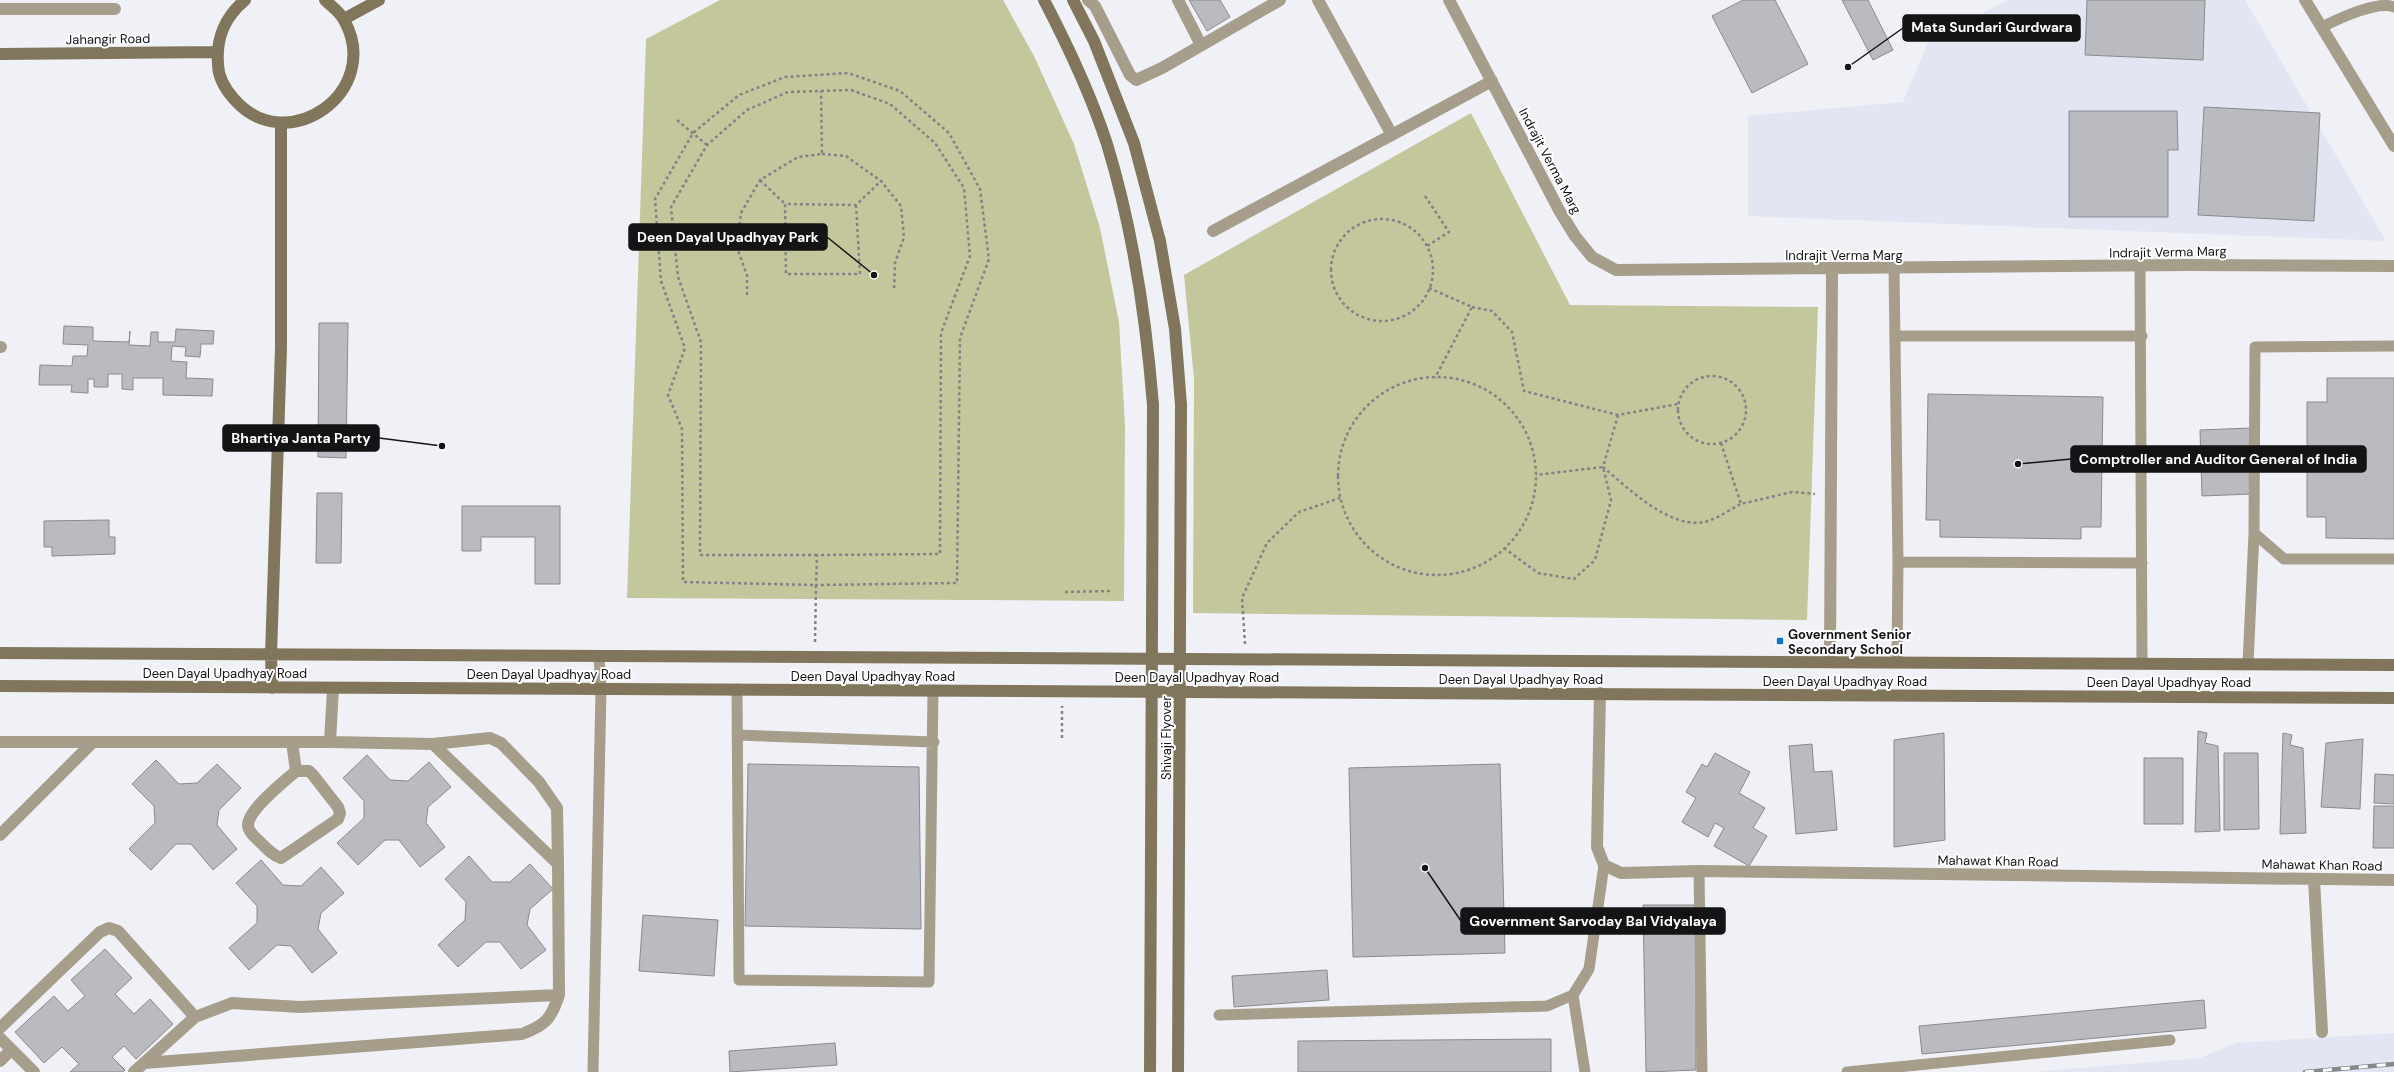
<svg xmlns="http://www.w3.org/2000/svg" width="2394" height="1072" viewBox="0 0 2394 1072" font-family="'DM Sans',sans-serif">
<rect width="100%" height="100%" fill="#eff1f6"/>
<path fill="#e2e5f2" d="M2008,0h237l141,241 -638,-25v-100l155,-14 25,-60z
M2394,1033v39h-362l168,-14 36,-15z"/>
<path fill="#c4c69c" d="M720,0h283l31,56 40,88 26,84 19,94 6,104 -1,175 -497,-3 19,-559z
M1471,113l99,192 248,2 -11,313 -614,-7 1,-234 -10,-104z"/>
<path fill="#babbc0" stroke="#898a8e" d="M1189,0h31l10,17 -23,14z
M1743,0h32l33,64 -56,29 -40,-77z
M1842,0h26l25,50 -20,10z
M2087,0h118l-2,60 -118,-5z
M2204,107l116,6 -6,108 -116,-6z
M2069,111h108l1,39h-10v67h-99z
M319,323h29l-2,135 -28,-1z
M64,326l29,1v14l36,1 1,-11 -1,14 21,1 1,-14h7v10h17l1,-13 38,2 -1,13h-12l-1,13 -15,-1 1,-9 -14,-1 -1,15 16,1 -1,16 27,1 -1,17 -49,-1v-17h-30v12l-11,-1v-15h-14v13h-14v-8h-6v14l-17,-1 1,-7h-33l1,-20 32,1 1,-10h14l1,-11 -25,-1z
M2327,378h67v161l-68,-1v-21h-19v-115h20z
M1928,394l175,3 -2,130h-20v12l-141,-2v-17h-14z
M2250,428l2,66 -50,2 -2,-66z
M317,493h25l-1,70h-25z
M462,506h98v78h-25v-47h-54v14h-19z
M109,520v17h6v17l-63,2v-9h-8v-26z
M2198,731l9,2 -2,10 13,3 2,85 -25,1z
M1944,733l1,107 -51,7v-107z
M2283,733l9,2 -2,10 13,3 3,85 -26,1z
M2363,739l-3,70 -39,-2 5,-64z
M1812,744l2,28 18,-1 5,59 -41,4 -7,-88z
M1715,753l35,19 -11,21 26,15 -12,20 14,8 -18,30 -35,-20 10,-18 -9,-5 -7,14 -26,-15 14,-24 -10,-6 16,-28 5,3z
M2224,753h34l1,76 -35,1z
M367,755l23,25 18,1 21,-19 22,25 -23,20 -2,16 19,24 -25,20 -21,-27h-14l-27,25 -21,-22 27,-25v-17l-21,-23z
M2144,758h39v66h-39z
M156,760l23,24 18,-1 20,-19 24,24 -22,22 -2,15 20,24 -24,21 -22,-26h-15l-25,26 -22,-21 26,-26 -1,-17 -22,-22z
M748,764l171,3 2,162 -176,-3z
M1500,764l5,189 -152,4 -4,-189z
M2375,774l19,1v29l-20,-1z
M2374,806h20v42h-21z
M469,856l23,26h18l20,-18 23,25 -23,20 -3,16 19,25 -25,19 -21,-27h-14l-28,25 -20,-22 27,-25 1,-18 -21,-23z
M261,860l22,25 18,1 20,-19 23,26 -23,20 -3,16 19,24 -25,20 -21,-27 -14,-1 -28,25 -20,-22 28,-25v-17l-21,-23z
M1643,905h53v165l-50,2z
M643,915l75,5 -4,56 -75,-5z
M105,949l27,29 -17,16 19,20 16,-15 23,25 -37,35 -12,-13 -12,11 13,13 -2,2h-53l9,-8 -17,-17 -18,16 -29,-31 39,-36 14,15 17,-15 -14,-16z
M1327,970l2,30 -95,7 -2,-31z
M2204,1000l2,28 -284,26 -3,-28z
M1551,1039v33h-253v-31z
M835,1043l2,22 -107,7 -1,-21z"/>
<g fill="none" stroke-linecap="round" stroke-linejoin="round">
<path stroke="#828387" stroke-width="2.5" stroke-dasharray="3 3" stroke-linecap="butt" d="M677,120l30,25
M822,154l24,2 35,25 20,25 3,31 -9,26 -1,27
M760,180l25,24
M1425,196l24,36 -22,14
M856,205l4,69h-74l-1,-70 71,1 25,-24
M1331 270a51 51 0 1 1 102 0a51 51 0 1 1-102 0Z
M1429,288l43,19 -37,71
M747,295v-20l-10,-27 4,-35 19,-33 38,-23 24,-3 -1,-63
M1472,307l20,4 20,21 12,59 94,24 60,-11
M1678 410a34 34 0 1 1 68 0a34 34 0 1 1-68 0Z
M1338 476a99 99 0 1 1 198 0a99 99 0 1 1-198 0Z
M1618,415l-15,52c25,21 69,65 105,54 12,-4 23,-12 33,-17
M1721,443l20,61 51,-12 23,2
M1504,548l34,25 36,6 21,-19 16,-60 -8,-33 -67,8
M1065,592l47,-1
M815,642l1,-57 -133,-3 -1,-153 -14,-34 17,-47 -24,-67 -6,-82 38,-66 46,-38 46,-18 63,-4 52,18 49,42 31,56 9,70 -29,79 -3,245 -141,2 1,-30 123,-1 1,-221 29,-77 -6,-68 -29,-45 -45,-39 -39,-14 -63,2 -41,18 -40,35 -36,62 7,70 23,65 -1,213h117
M1245,644l-3,-46 25,-55 32,-31 41,-14
M1062,738v-32"/>
<path stroke="#a69e8b" stroke-width="11" d="M2322,27c16,-8 56,-27 72,-20
M2140,266l2,397
M1894,269l4,293 -1,99
M1895,336h247
M2394,346l-139,1 -1,186 30,26h110
M1898,562l244,1
M2248,664l6,-131
M737,689l2,291 190,2 4,-292
M737,735l197,7
M1699,871l3,201
M1573,995l12,77
M1219,1015l328,-9 26,-11 16,-26 15,-104
M593,1072l8,-383 -2,-33
M1847,1072l323,-32"/>
<path stroke="#a69e8b" stroke-width="12" d="M1088,0l7,6 35,69 6,5 26,-12 118,-68
M1178,0l23,45
M1318,0l74,135
M1449,0l110,210 16,26 17,21 24,13 573,-5 205,1
M2305,0l89,146
M0,9h115
M1213,231l279,-150
M0,347h1
M1830,661l2,-392
M1600,693l-3,154 7,18 17,8 78,-2 695,9
M0,742h330l103,2 125,120 1,131c-8,24 -13,30 -37,39l-378,29
M292,742l4,29c-12,11 -49,39 -48,55 1,7 7,11 11,15 7,7 13,14 22,17l57,-39 2,-6 -2,-6 -25,-32 -4,-4h-13
M330,742l3,-54
M433,744l57,-6 11,5 38,39 18,26 1,56
M0,835l93,-93
M2314,879l8,153
M0,1028l100,-96 9,-4 9,3 77,86
M0,1038l34,34
M0,1061l11,-11
M134,1072l61,-55 37,-14 68,4 259,-12"/>
<path stroke="#81765b" stroke-width="12" d="M245,0c-20,17 -29,37 -27,64 0,13 8,26 16,35 53,61 150,-8 110,-79 -4,-8 -13,-14 -19,-20
M1044,0c24,46 47,95 63,144 26,85 39,173 46,261
M1073,0l21,41 40,102 26,98 15,88 6,76
M344,19l35,-19
M0,54l217,-2
M0,653l2394,12
M0,686l2394,12
M272,688l-1,-33 10,-307v-225"/>
<g stroke="#87888b" stroke-width="4.5">
<path id="rail" d="M2305,1072l89,-8"/>
</g>
<use href="#rail" stroke="#fefefe" stroke-width="3" stroke-dasharray="9" stroke-linecap="butt"/>
<path stroke="#81765b" stroke-width="12" d="M1150,1072l3,-667
M1178,1072l3,-667"/>
</g>
<rect fill="#1174c0" stroke="#fefefe" stroke-width="1.5" x="1776" y="637" width="8" height="8" rx="2"/>
<g text-anchor="middle" dominant-baseline="central" stroke-width="4" stroke-linejoin="round" paint-order="stroke">
<g font-size="13" fill="#141416" stroke="#fefefe">
<text transform="translate(108 39) rotate(-1)">Jahangir Road</text>
<text transform="translate(1550 161) rotate(62)">Indrajit Verma Marg</text>
<text transform="translate(2168 252) rotate(-1)">Indrajit Verma Marg</text>
<text x="1844" y="255">Indrajit Verma Marg</text>
<text x="225" y="673">Deen Dayal Upadhyay Road</text>
<text x="549" y="674">Deen Dayal Upadhyay Road</text>
<text x="873" y="676">Deen Dayal Upadhyay Road</text>
<text x="1197" y="677">Deen Dayal Upadhyay Road</text>
<text x="1521" y="679">Deen Dayal Upadhyay Road</text>
<text x="1845" y="681">Deen Dayal Upadhyay Road</text>
<text x="2169" y="682">Deen Dayal Upadhyay Road</text>
<text transform="translate(1166 738) rotate(-90)">Shivaji Flyover</text>
<text transform="translate(1998 861) rotate(1)">Mahawat Khan Road</text>
<text transform="translate(2322 865) rotate(1)">Mahawat Khan Road</text>
</g>
<g font-size="13" font-weight="bold" fill="#141416" stroke="#fefefe" text-anchor="start">
<text x="1788" y="634">Government Senior<tspan x="1788" dy="15">Secondary School</tspan></text>
</g>
</g>
<path fill="none" stroke="#141416" stroke-width="1.5" d="M1848 67L1903 28M874 275L827 237M442 446L379 438M2018 464L2071 459M1425 868L1461 921"/>
<g fill="#141416" stroke="#fefefe" stroke-width="1.5">
<circle cx="1848" cy="67" r="4"/>
<circle cx="874" cy="275" r="4"/>
<circle cx="442" cy="446" r="4"/>
<circle cx="2018" cy="464" r="4"/>
<circle cx="1425" cy="868" r="4"/>
</g>
<g fill="#141416" stroke="#141416" stroke-width="1.5">
<rect x="1903" y="15" width="177" height="26" rx="4"/>
<rect x="629" y="224" width="198" height="26" rx="4"/>
<rect x="223" y="425" width="156" height="26" rx="4"/>
<rect x="2071" y="446" width="295" height="26" rx="4"/>
<rect x="1461" y="908" width="264" height="26" rx="4"/>
</g>
<g font-size="14" text-anchor="middle" font-weight="bold" fill="#fff">
<text x="1992" y="32">Mata Sundari Gurdwara</text>
<text x="728" y="242">Deen Dayal Upadhyay Park</text>
<text x="301" y="443">Bhartiya Janta Party</text>
<text x="2218" y="464">Comptroller and Auditor General of India</text>
<text x="1593" y="926">Government Sarvoday Bal Vidyalaya</text>
</g>
</svg>
